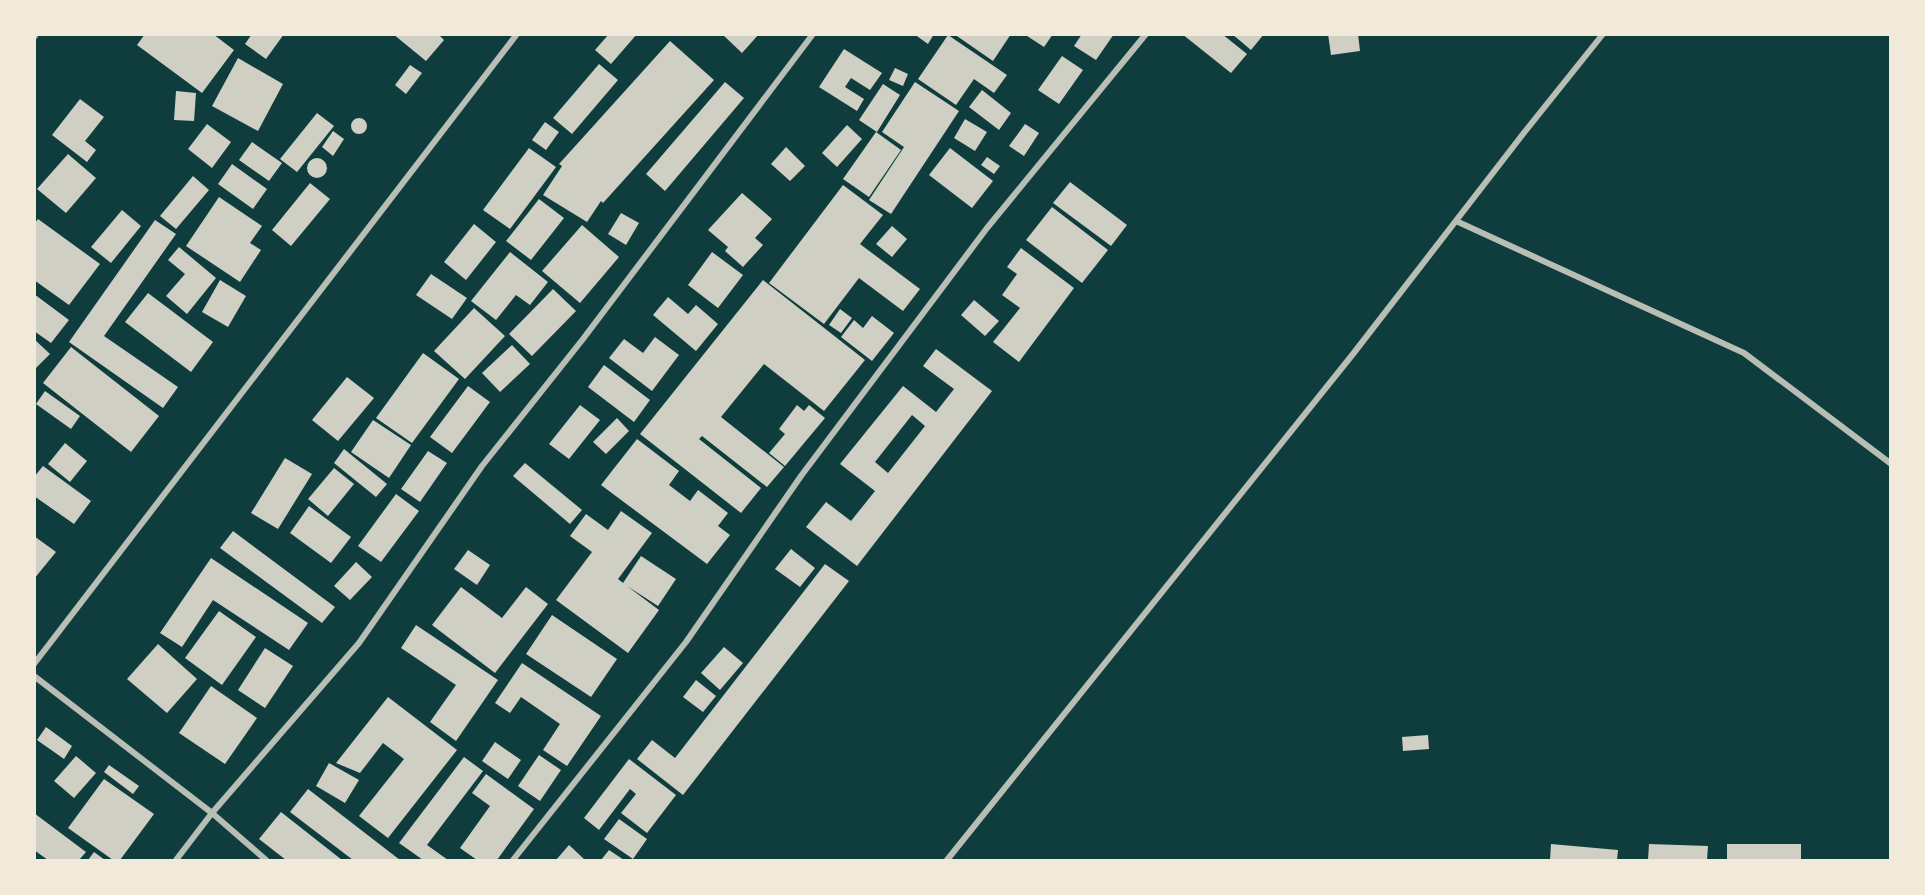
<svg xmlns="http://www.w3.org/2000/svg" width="1925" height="895" viewBox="0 0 1925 895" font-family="Montserrat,sans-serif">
<rect width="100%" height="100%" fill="#0f3d3e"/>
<path fill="#cfcfc3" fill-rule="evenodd" d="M145,34h68l21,16 -32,43 -65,-48z
M252,34h32l-18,25 -21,-15z
M393,34h45l6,6 -18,21z
M609,34h28l-26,30 -16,-14z
M722,34h37l-17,19z
M914,34h20l-6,10z
M954,34h57l-18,27z
M1024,34h29l-9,13z
M1082,34h32l-18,26 -22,-14z
M1182,34h40l25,20 -16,19z
M1232,34h32l-13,16z
M1328,34h30l2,17 -29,4z
M948,35l59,40 -13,18 -20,-14 -18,26 -38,-26z
M670,41l44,39 -111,123 -2,-2 -14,21 -44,-27 19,-29 -3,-2z
M844,49l38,24 -12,17 -19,-12 -6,9 19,12 -7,12 -38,-24z
M1062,56l21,14 -24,34 -21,-14z
M238,58l45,26 -25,47 -46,-25z
M599,64l19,16 -46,54 -19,-16z
M410,65l12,8 -16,21 -11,-9z
M895,68l13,6 -5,12 -14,-6z
M725,82l19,16 -79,93 -19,-17z
M915,82l44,29 -68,103 -22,-14 35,-53 -22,-15z
M883,84l17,11 -23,37 -18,-12z
M982,90l29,23 -12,17 -30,-23z
M176,91l20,2 -2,28 -20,-1z
M80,99l24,18 -19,24 11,9 -9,12 -35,-27z
M317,113l17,13 -37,46 -17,-13z
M351 126a8 8 0 1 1 16 0a8 8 0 1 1-16 0Z
M965,119l22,13 -12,19 -21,-13z
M545,122l14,10 -13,18 -14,-10z
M207,124l24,18 -19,26 -24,-19z
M1025,124l14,9 -15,23 -15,-10z
M847,125l15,14 -25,28 -15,-14z
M333,131l11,8 -11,17 -11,-9z
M876,132l25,18 -32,47 -26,-18z
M252,142l30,21 -13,18 -30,-21z
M786,147l19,19 -15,15 -19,-17z
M529,148l27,19 -46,62 -27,-19z
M950,148l43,33 -21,27 -43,-33z
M68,154l28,24 -30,35 -29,-24z
M987,157l13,9 -6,8 -13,-9z
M307 168a10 10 0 1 1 20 0a10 10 0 1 1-20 0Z
M232,164l35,25 -14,20 -35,-25z
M193,176l16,14 -33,39 -16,-13z
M1070,182l57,43 -16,21 -58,-43z
M310,183l20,16 -39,47 -19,-16z
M843,185l40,30 -23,29 60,45 -17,22 -44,-33 -35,46 -55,-41z
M742,193l30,26 -17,19 8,7 -20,22 -18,-16 3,-4 -20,-17z
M219,197l43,29 -12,17 11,7 -21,32 -54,-36z
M539,199l25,19 -33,42 -25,-19z
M1052,207l56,43 -26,33 -56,-43z
M122,210l19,16 -30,37 -20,-16z
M621,213l18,10 -13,22 -18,-11z
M38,219l62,45 -31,41 -35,-25v-56z
M155,220l21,14 -72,102 74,51 -15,21 -94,-66z
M474,224l22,18 -30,38 -22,-18z
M582,225l37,32 -39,46 -38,-32z
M892,226l15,13 -15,18 -16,-13z
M179,247l37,31 -29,36 -21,-18 19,-22 -17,-14z
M1021,248l53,40 -55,74 -26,-20 27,-34 -18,-13 15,-21 -10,-7z
M510,252l38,30 -18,23 -14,-10 -20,25 -25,-19z
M712,252l31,23 -25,33 -30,-23z
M431,274l36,24 -15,21 -36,-24z
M220,280l26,16 -18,31 -26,-15z
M763,280l102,80 -41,51 -60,-47 -43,53 63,50 -17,20 -65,-51 -3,3 62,49 -20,25 -101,-79z
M553,289l23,22 -44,45 -23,-22z
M148,293l65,49 -22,30 -66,-50z
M34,294l35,26 -18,23 -17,-12z
M668,297l20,17 8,-9 22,19 -22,27 -43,-36z
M974,300l25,21 -14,15 -24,-21z
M474,308l31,28 -40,43 -31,-28z
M840,309l12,9 -11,15 -12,-8z
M872,316l22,17 -22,28 -31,-24 13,-17 9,8z
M655,337l24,18 -27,36 -43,-33 15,-19 19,14z
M34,339l16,15 -16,16z
M512,345l18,19 -30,28 -18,-19z
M71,347l88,69 -28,36 -88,-69z
M936,349l56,42 -135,175 -51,-39 20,-25 25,19 24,-30 -35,-27 63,-78 33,26 18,-23 -31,-23zM912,415l13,11 -37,47 -13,-11z
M423,353l36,26 -47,64 -36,-25z
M604,365l46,35 -16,22 -46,-35z
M347,377l27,21 -36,43 -26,-21z
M468,386l22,16 -38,51 -22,-16z
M45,391l35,25 -9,13 -35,-25z
M580,405l20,15 -31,39 -20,-15z
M797,405l7,6 5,-6 16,13 -40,48 -16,-13 16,-19 -6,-5z
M617,418l12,13 -23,23 -13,-12z
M373,420l38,25 -22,33 -38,-26z
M637,439l42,32 -10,14 21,16 8,-11 30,23 -10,13 12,9 -23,29 -106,-79z
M65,443l22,18 -17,21 -22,-18z
M344,449l43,35 -11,13 -42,-34z
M428,451l19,12 -27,39 -19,-13z
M285,458l27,16 -34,55 -27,-16z
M525,463l57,47 -12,14 -57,-48z
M43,466l48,35 -17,23 -40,-28v-19z
M334,468l20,16 -26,32 -20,-17z
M396,494l23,17 -38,51 -23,-16z
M309,506l42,31 -20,26 -41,-30z
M621,511l31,22 -34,46 5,4 18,-27 35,23 -18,27 -31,-20 32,24 -31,43 -72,-53 36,-48 -22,-16 16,-22 22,16z
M233,531l102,76 -13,16 -102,-75z
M34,536l22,16 -22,27z
M791,549l24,19 -15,19 -25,-18z
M468,550l22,15 -13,20 -23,-16z
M211,558l97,65 -19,27 -76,-50 -31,47 -22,-14z
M356,562l16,15 -22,23 -16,-14z
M825,564l24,17 -166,214 -46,-36 15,-19 23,18z
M461,587l41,31 24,-31 22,17 -53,69 -63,-48z
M219,611l37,26 -34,48 -37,-27z
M552,615l65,44 -26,38 -65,-43z
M416,625l82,55 -42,61 -26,-19 26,-37 -55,-37z
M158,644l39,35 -30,34 -40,-34z
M724,647l19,16 -23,27 -19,-17z
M265,648l28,18 -28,42 -27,-18z
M522,663l79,53 -34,50 -24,-16 17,-26 -39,-27 -11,16 -15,-10z
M696,680l20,16 -13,16 -20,-15z
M211,686l46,32 -32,46 -46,-31z
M388,697l69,53 -69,88 -29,-22 45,-57 -21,-16 -23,30 -24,-10z
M46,727l26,19 -8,13 -27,-19z
M1428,735l1,14 -26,2 -1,-14z
M495,742l26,18 -13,19 -26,-18z
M539,755l22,15 -21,31 -22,-15z
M76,756l20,17 -22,25 -20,-17z
M464,757l19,14 -56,74 21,15h-25l-24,-17z
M629,759l47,36 -29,38 -26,-20 15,-19 -6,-5 -31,41 -15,-12z
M329,763l30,17 -14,23 -29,-17z
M109,765l30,21 -6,8 -29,-22z
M486,774l48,35 -37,51h-20l-17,-12 30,-42 -18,-13z
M104,779l50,35 -34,46h-7l-45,-32z
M308,789l92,71h-47l-63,-48z
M281,812l61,48h-56l-27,-21z
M34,813l52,39 -7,8h-31l-14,-10z
M619,819l28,20 -14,20 -29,-20z
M1551,844l67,6 -1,10h-67z
M1649,844l59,2 -1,14h-59z
M1727,844h74v16h-74z
M569,845l15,14 -1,1h-27z
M609,850l15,10h-23z
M94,852l11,8h-17z"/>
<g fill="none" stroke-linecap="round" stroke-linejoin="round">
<path stroke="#b8beb3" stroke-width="6" d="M34,37l2,-3
M1456,221l288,132 146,110
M34,664l483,-630
M34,676l178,137 54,47
M176,860l36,-47 147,-170 123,-177 101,-127 230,-305
M513,860l173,-218 115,-166 186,-248 159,-194
M947,860l406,-506 170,-220 80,-100"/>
</g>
<rect width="1925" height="895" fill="none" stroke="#f1e9da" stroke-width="72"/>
</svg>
